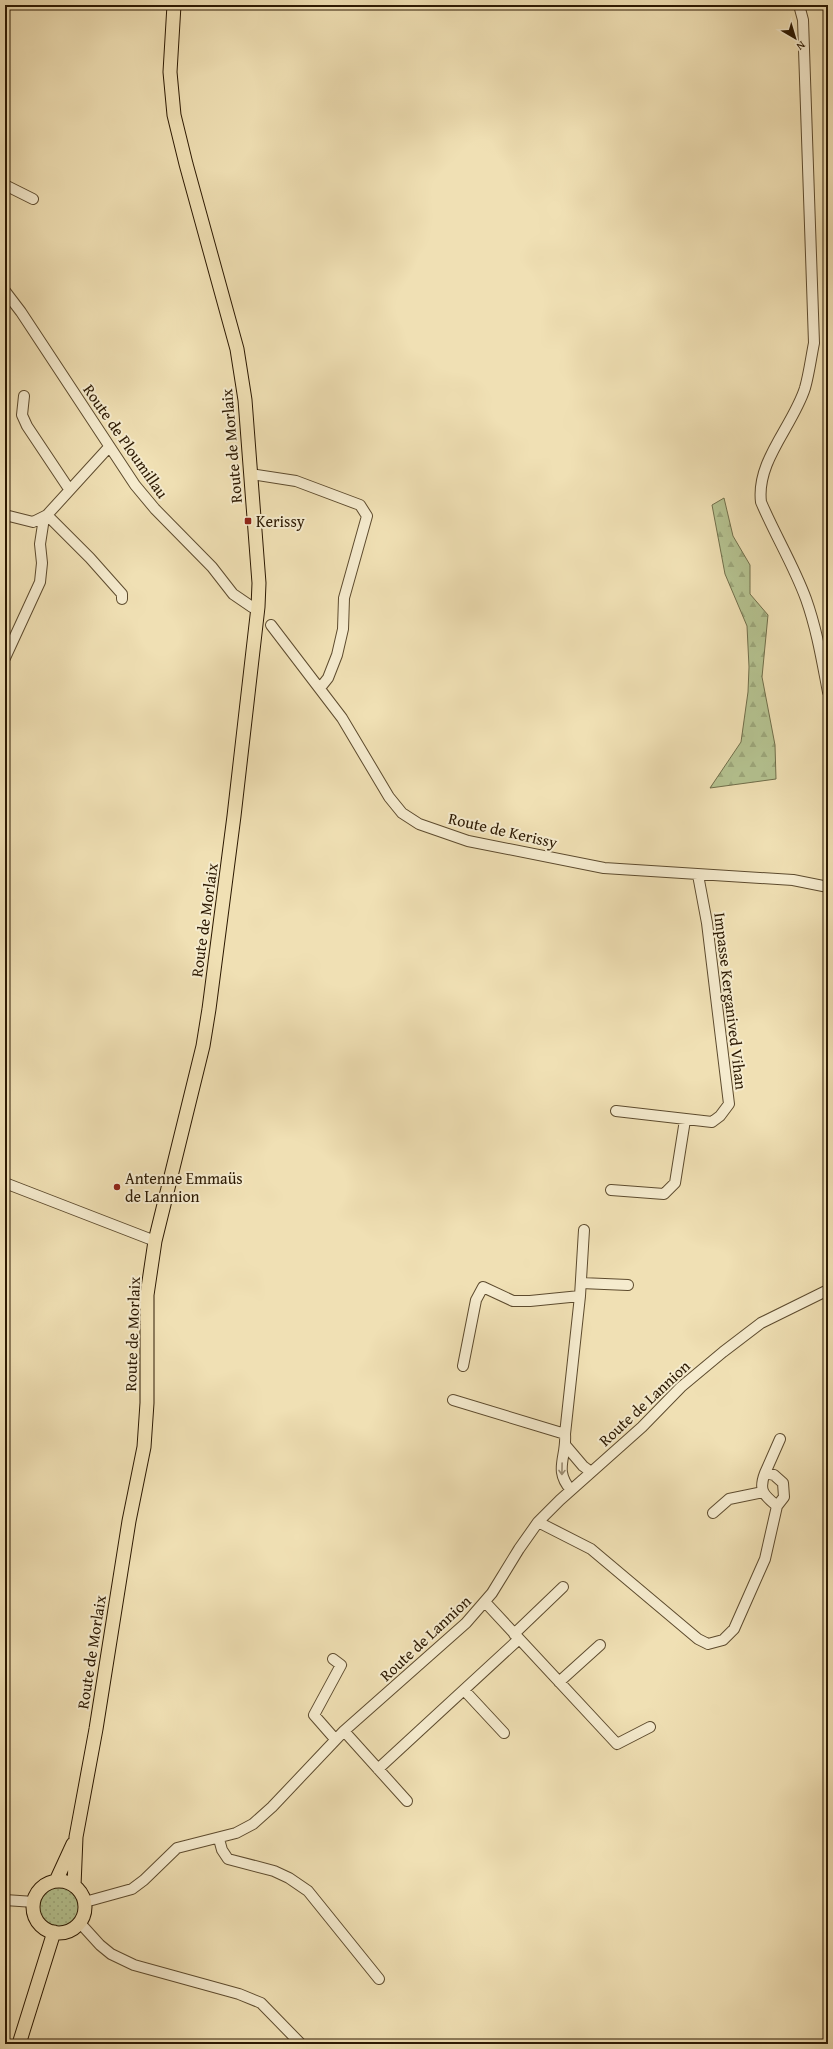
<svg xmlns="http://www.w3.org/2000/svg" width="833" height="2049" viewBox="0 0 833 2049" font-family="'Gentium Book Plus',serif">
<defs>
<pattern id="grass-dots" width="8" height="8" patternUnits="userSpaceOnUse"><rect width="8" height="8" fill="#b5c391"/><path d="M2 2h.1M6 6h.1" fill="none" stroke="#9ca77b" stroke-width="1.8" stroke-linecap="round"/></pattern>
<pattern id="forest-firs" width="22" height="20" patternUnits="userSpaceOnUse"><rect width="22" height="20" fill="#b5c391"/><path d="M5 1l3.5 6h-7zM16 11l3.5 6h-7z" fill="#9ca77b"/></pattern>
</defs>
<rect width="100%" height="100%" fill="#f0e0b4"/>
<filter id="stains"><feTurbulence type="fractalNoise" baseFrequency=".005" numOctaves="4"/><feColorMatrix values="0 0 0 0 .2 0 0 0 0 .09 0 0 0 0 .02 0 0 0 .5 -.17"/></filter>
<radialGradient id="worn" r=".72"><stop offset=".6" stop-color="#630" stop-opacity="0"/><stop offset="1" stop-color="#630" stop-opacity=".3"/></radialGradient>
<path fill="url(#grass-dots)" stroke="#706e4a" d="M37 1908a21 21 0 1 1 42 0a21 21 0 1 1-42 0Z"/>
<path fill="url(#forest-firs)" stroke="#706e4a" d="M724,498l9,38 17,29v29l18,21 -6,62 13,68 1,34 -66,9 31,-46 7,-50 1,-25 -2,-41 -22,-52 -13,-69z"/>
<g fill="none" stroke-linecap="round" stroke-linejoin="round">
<g stroke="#5d4b2e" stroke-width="12">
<path id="minor" d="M799,5l4,15 11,323c-3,15 -5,31 -9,45 -12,38 -49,73 -44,114 14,33 33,64 45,97 11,31 16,62 22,93
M5,185l28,14
M5,291l16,21 114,173 20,24 57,58 21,27 19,13h6
M24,396l-2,19 5,11 42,63
M251,474l45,7 64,24 7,11 -23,82 -1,31 -6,26 -9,23 -8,10
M5,515l28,7 14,-7 62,-68
M47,515l43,43 32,36v5
M271,625l71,93 47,79 13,16 17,11 49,17 136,27 189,12 35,7
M5,658l35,-76 2,-19 -2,-19 4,-26
M616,1111l96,11 8,-6 9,-12 -22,-181 -9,-48
M5,1183l150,58
M611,1190l53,4 11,-11 10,-63
M581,1283l47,2
M463,1366l13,-66 7,-13 30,14h17l50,-5
M453,1400l112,34
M566,1446l17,20 8,6
M765,1473l9,2 9,8 1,14 -7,9c-13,-11 -19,-15 -12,-33z
M765,1473l15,-34
M571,1490c-18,-20 -4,-33 -6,-56l15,-138 4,-66
M713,1513l16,-14 34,-7
M538,1522l53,27 107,90 10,5 15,-4 11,-11 31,-70 12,-53
M485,1602l132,142 33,-17
M514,1634l49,-47
M333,1659l8,6 -27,50 21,24
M559,1682l41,-37
M464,1690l40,43
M344,1731l63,70
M378,1769l141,-130
M219,1839l3,11 6,9 46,12 15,7 19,13 71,88
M5,1900l29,2
M85,1902l47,-13 12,-9 33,-32 59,-15 17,-9 19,-17 72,-76 122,-108 26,-30 27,-44 19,-27 22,-22 82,-73 39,-40 42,-35 38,-29 67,-33
M80,1923l20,22 11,9 23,11 105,29 22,9 40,41"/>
</g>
<g stroke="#2c1902" stroke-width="15">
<path id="major" d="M56,1881l17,-37
M33 1907a26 26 0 1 1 52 0a26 26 0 1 1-52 0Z
M74,1886l2,-49 20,-108 33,-208 15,-74 3,-44v-108l8,-54 48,-195 6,-37 25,-193 24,-209 1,-24 -14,-183 -8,-51 -51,-185 -12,-49 -4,-43 4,-67
M19,2044l35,-112"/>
</g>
<use href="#minor" stroke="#f5ebce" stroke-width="10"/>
<use href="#major" stroke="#f0e0b4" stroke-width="13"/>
</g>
<defs><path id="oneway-shaft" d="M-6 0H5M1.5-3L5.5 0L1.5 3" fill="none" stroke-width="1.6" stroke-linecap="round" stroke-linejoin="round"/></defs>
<use stroke="#9b8c72" href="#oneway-shaft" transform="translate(562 1469) rotate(91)"/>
<g fill="#8f2418" stroke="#f5ebce" stroke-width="1.5">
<rect x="244" y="517" width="8" height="8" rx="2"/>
<circle cx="117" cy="1187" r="4"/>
</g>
<g text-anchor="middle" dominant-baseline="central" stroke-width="4" stroke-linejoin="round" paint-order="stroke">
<g font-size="16" fill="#2c1902" stroke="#f5ebce">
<text transform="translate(126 441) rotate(55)">Route de Ploumillau</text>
<text transform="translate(231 446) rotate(-95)">Route de Morlaix</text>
<text transform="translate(503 830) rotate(13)">Route de Kerissy</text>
<text transform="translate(204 920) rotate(-82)">Route de Morlaix</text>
<text transform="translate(731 1001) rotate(83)">Impasse Kerganived Vihan</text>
<text transform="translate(132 1334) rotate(-88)">Route de Morlaix</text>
<text transform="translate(644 1403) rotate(-43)">Route de Lannion</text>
<text transform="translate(425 1638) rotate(-43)">Route de Lannion</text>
<text transform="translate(91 1652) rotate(-81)">Route de Morlaix</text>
</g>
<g font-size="16" fill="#2c1902" stroke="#f5ebce" text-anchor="start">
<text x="256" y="521">Kerissy</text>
<text x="125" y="1178">Antenne Emmaüs<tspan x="125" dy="18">de Lannion</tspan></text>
</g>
</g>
<rect width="833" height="2049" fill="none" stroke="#f0e0b4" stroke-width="20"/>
<rect x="6" y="6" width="821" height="2037" fill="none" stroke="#2c1902" stroke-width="2"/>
<rect x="10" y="10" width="813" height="2029" fill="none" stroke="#2c1902"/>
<g transform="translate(795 38) rotate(142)" stroke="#f5ebce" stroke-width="3" paint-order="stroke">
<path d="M0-3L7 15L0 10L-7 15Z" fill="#2c1902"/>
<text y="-6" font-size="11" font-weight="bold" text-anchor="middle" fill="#2c1902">N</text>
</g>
<rect width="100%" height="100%" filter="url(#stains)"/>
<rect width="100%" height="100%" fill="url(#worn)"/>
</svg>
